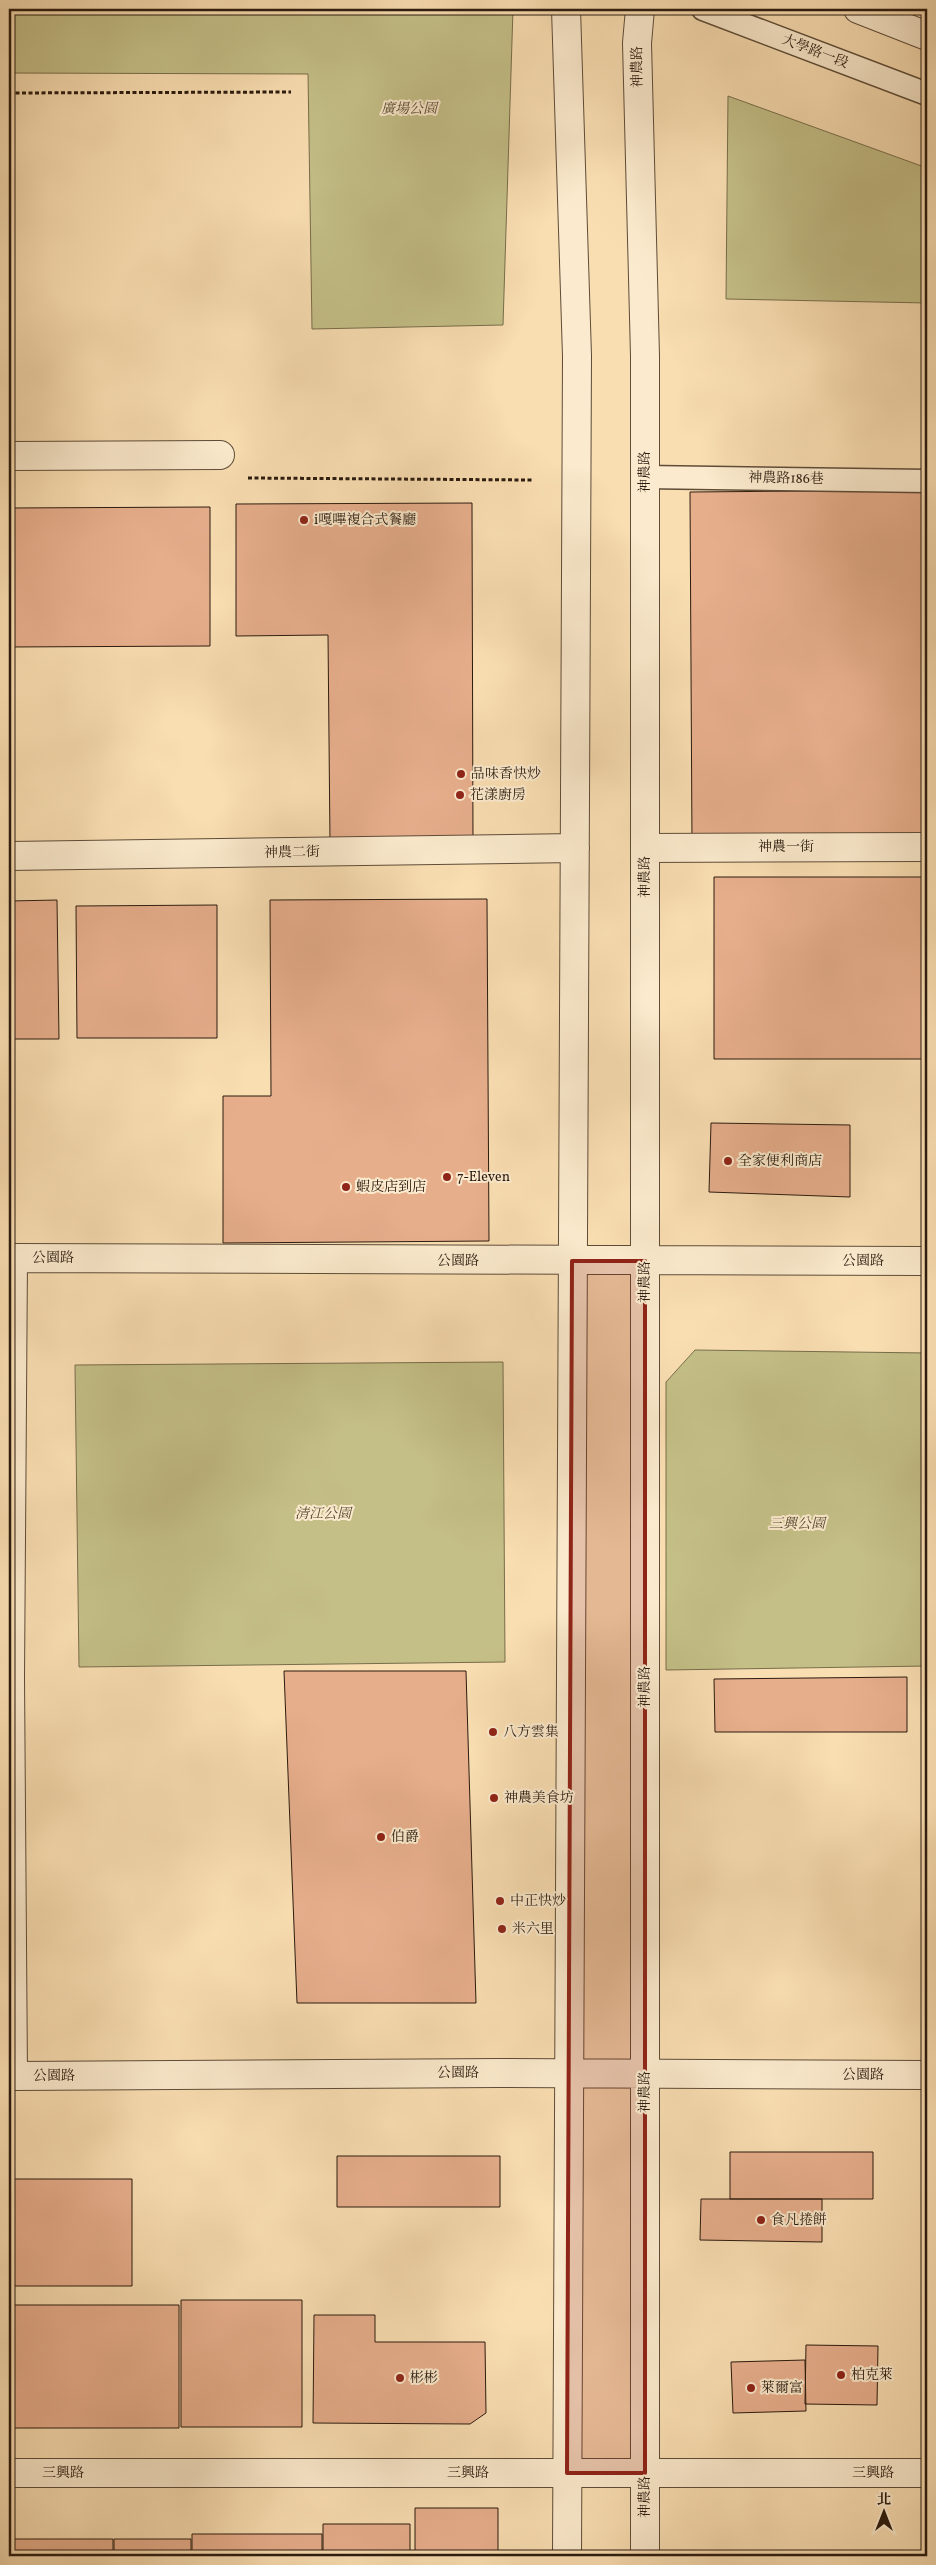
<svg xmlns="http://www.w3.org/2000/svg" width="936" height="2565" viewBox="0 0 936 2565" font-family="Vollkorn,'Noto Serif TC',serif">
<rect width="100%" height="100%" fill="#f9deb2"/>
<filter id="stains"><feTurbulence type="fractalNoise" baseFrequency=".004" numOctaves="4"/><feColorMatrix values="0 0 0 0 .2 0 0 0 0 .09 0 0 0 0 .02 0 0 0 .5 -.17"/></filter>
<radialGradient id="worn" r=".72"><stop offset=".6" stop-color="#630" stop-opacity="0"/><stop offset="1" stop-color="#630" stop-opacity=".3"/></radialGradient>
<path fill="#c4bf87" stroke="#786d4b" d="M9,9h504l-10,316 -191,4 -4,-255 -299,-1z
M728,96l199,72v135l-201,-4z
M695,1350l232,3v313l-261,4v-288z
M503,1362l2,300 -426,5 -4,-302z"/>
<path fill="#e7ae8c" stroke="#2b1b0f" d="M927,490v353l-235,1 -2,-352z
M472,503l1,339h-143l-2,-207 -92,1v-132z
M210,507v139l-201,1v-139z
M714,877h213v182h-213z
M487,899l2,342 -266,2v-147h48l-1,-196z
M57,900l2,139h-50v-138z
M217,905v133h-140l-1,-132z
M711,1123l139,2v72l-141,-5z
M284,1671h182l10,332h-179z
M907,1677v55h-192l-1,-53z
M730,2152h143v47h-143z
M337,2156h163v51h-163z
M9,2179h123v107h-123z
M701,2199h121v43l-122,-2z
M181,2300h121v127h-121z
M9,2305h170v123h-170z
M314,2315h61v27h110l1,71 -16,11 -157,-1z
M806,2345l72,1 -1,59 -72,-1z
M805,2360l1,51 -73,2 -2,-51z
M415,2508h83v48h-83z
M323,2524h87v32h-87z
M926,2526h1v30h-1z
M192,2534h130v22h-130z
M9,2539h104v17h-104z
M114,2539h77v17h-77z"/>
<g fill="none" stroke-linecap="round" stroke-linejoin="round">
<g stroke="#5e4c38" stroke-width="25">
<path id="service" d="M703,9l224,85
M645,477l282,4"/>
</g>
<g stroke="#5e4c38" stroke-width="30">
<path id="minor" d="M566,9l11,347 -10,2200
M640,9l-3,34 8,313v2200
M9,456l211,-1
M645,848l282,-1
M9,856l566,-8
M927,1261l-914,-3 -3,420 3,398 486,-3 428,2
M9,2473h918"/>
</g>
<g stroke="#5e4c38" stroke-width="30">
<path id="tertiary" d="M858,9l69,27"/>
</g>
<path stroke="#2b1b0f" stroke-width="3" stroke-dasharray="4 2.5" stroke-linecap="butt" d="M9,11l11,-2
M9,93l282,-1
M248,478l284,2"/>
<use href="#service" stroke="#fbeacd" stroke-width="22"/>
<use href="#minor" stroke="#fbeacd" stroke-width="28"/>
<use href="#tertiary" stroke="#fbeacd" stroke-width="28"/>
</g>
<path fill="#8f2418" fill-opacity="0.2" stroke="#8f2418" stroke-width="4" stroke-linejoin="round" d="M572,1261h73v1212h-78z"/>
<g fill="#8f2418" stroke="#fbeacd" stroke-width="2">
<circle cx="304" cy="520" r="5"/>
<circle cx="461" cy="774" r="5"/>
<circle cx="460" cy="795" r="5"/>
<circle cx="728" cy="1161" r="5"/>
<circle cx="447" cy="1177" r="5"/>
<circle cx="346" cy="1187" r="5"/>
<circle cx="493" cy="1732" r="5"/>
<circle cx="494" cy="1798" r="5"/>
<circle cx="381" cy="1837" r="5"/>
<circle cx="500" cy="1901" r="5"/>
<circle cx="502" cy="1929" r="5"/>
<circle cx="761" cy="2220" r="5"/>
<circle cx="841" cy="2375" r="5"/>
<circle cx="400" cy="2378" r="5"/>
<circle cx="751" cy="2388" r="5"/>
</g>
<g text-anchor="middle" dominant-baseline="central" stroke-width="4" stroke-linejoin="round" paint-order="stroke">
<g font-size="14" fill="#2b1b0f" stroke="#fbeacd">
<text transform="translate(815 52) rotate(21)">大學路一段</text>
<text transform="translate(638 67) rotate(-91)">神農路</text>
<text transform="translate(645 472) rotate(-90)">神農路</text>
<text transform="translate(786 479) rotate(1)">神農路186巷</text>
<text x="786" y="847">神農一街</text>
<text transform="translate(292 853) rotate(-1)">神農二街</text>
<text transform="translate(645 877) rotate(-90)">神農路</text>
<text x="53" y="1258">公園路</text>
<text x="458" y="1261">公園路</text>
<text x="863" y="1261">公園路</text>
<text transform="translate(645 1282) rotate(-90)">神農路</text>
<text transform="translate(645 1687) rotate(-90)">神農路</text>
<text x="458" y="2073">公園路</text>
<text x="863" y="2075">公園路</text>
<text x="54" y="2076">公園路</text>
<text transform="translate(645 2092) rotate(-90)">神農路</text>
<text x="63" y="2473">三興路</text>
<text x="468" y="2473">三興路</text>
<text x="873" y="2473">三興路</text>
<text transform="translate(645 2497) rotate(-90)">神農路</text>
</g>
<g font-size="14" font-style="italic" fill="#594c33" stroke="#fbeacd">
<text x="409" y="109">廣場公園</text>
<text x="323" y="1514">清江公園</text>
<text x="797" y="1524">三興公園</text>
</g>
<g font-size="14" fill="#2b1b0f" stroke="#fbeacd" text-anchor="start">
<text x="314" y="520">i嘎嗶複合式餐廳</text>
<text x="471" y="774">品味香快炒</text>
<text x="470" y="795">花漾廚房</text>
<text x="738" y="1161">全家便利商店</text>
<text x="457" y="1177">7-Eleven</text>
<text x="356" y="1187">蝦皮店到店</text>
<text x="503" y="1732">八方雲集</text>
<text x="504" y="1798">神農美食坊</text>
<text x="391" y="1837">伯爵</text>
<text x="510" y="1901">中正快炒</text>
<text x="512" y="1929">米六里</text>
<text x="771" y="2220">食凡捲餅</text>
<text x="851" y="2375">柏克萊</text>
<text x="410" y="2378">彬彬</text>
<text x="761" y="2388">萊爾富</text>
</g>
</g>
<rect width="936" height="2565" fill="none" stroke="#f9deb2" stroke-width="30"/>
<rect x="10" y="10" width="916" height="2545" fill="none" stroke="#2b1b0f" stroke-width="2.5"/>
<rect x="15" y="15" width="906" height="2535" fill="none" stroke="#2b1b0f"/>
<g transform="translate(884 2512)" stroke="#fbeacd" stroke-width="4" paint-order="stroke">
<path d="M0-4L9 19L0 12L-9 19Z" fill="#2b1b0f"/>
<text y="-8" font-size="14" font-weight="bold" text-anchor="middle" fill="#2b1b0f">北</text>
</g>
<rect width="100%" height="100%" filter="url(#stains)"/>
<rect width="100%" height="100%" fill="url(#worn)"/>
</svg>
